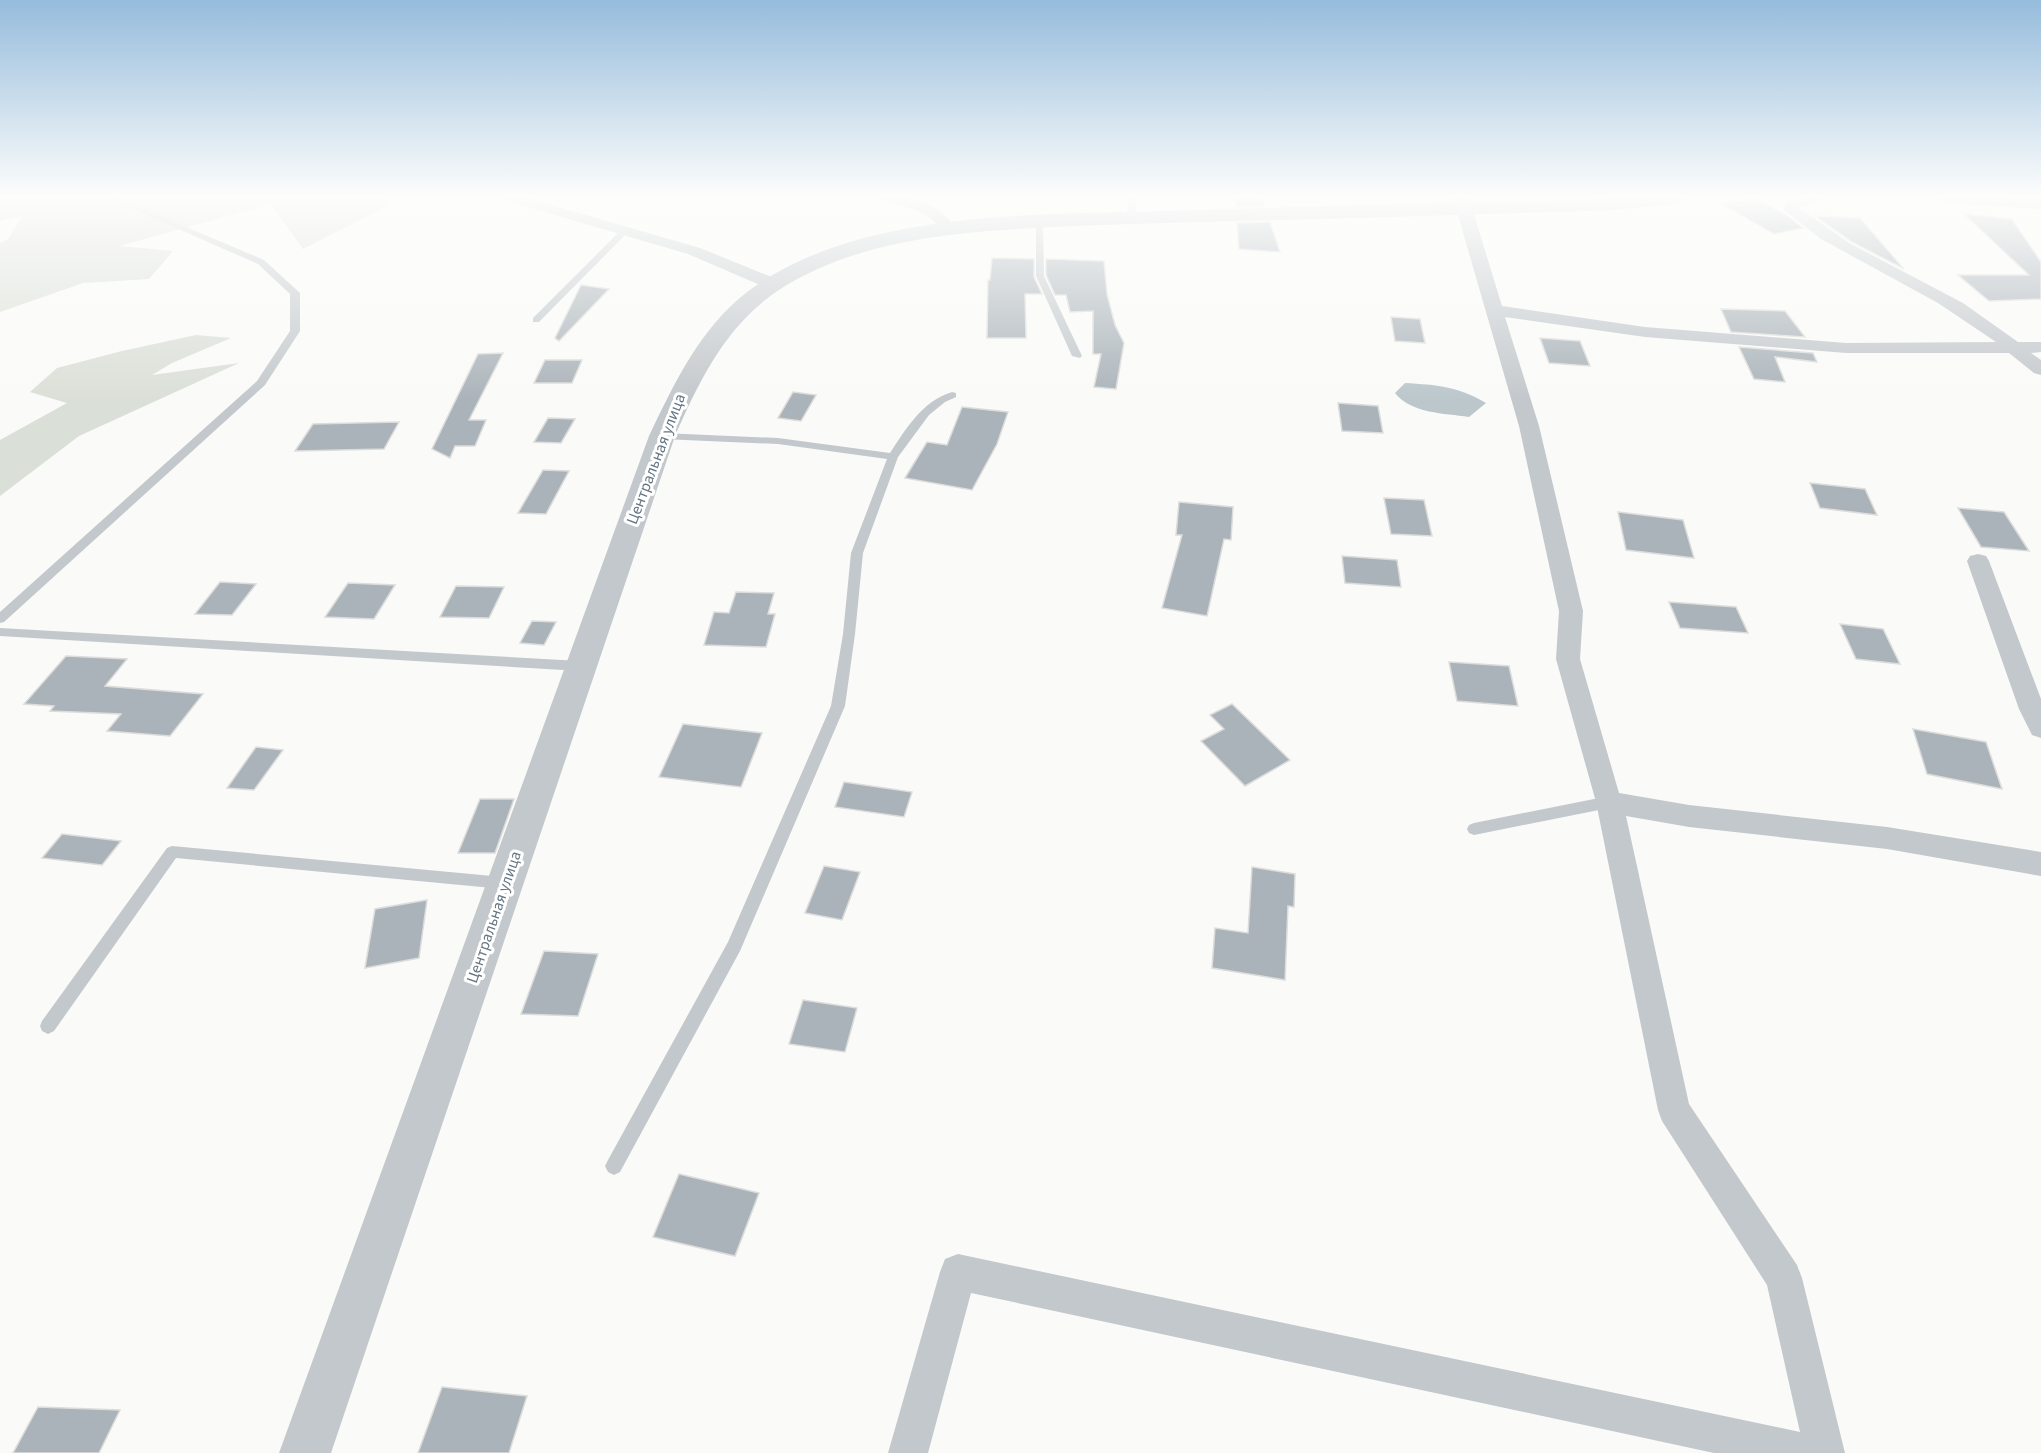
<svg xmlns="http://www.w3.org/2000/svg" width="2041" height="1453" viewBox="0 0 2041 1453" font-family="'Source Sans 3',sans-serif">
<rect width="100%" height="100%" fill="#fafaf8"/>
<path fill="#dadfd7" d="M0,198h382l5,8 -84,43 -32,-45 -152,42 54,5 -24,28 -66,4 -83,29v-69l8,-4 14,-23 -22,5z
M196,335l35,3 -59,25 -20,12 87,-12 -160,73 -79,60v-56l67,-37 -37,-11 27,-24 65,-17z"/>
<path fill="#bbc7cb" d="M1405,383c32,2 52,3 81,20l-17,14c-25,-4 -57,-3 -74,-24z"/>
<path fill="#aab3b9" stroke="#dcdcda" stroke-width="1.5" d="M1236,198h26l3,8 -29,1z
M1755,198l33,18 15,12 -29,6 -53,-30z
M1964,214l48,5 29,43v37l-52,2 -31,-26h71z
M1815,216l45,2 44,51 -52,-27z
M1270,222l10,30 -41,-3 -2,-26z
M992,258l42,1v18l8,17h-17l1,44h-39l1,-58h2z
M1046,259l58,2 3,33 8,31 9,18 -8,46 -22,-2 7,-33h-8v-43l-23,1 -4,-17h-11l-9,-20z
M581,285l28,4 -50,52 -4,-3z
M1721,309l64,2 20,26 -74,-5z
M1391,317l29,2 5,24 -30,-2z
M1540,338l40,3 10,25 -41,-3z
M1739,347l74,6 4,9 -42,-5 10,25 -31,-3z
M503,353l-34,67h17l-11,26h-20l-5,12 -18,-9 46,-95z
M545,360h37l-10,23h-38z
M793,392l23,3 -15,26 -23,-3z
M1338,403l40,3 5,27 -41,-2z
M962,407l46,5 -11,32 -25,46 -67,-12 22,-36 20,3z
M548,418l27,1 -14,24 -27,-1z
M399,422l-15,27 -89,2 18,-27z
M543,470l26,1 -23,43 -28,-1z
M1810,483l55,6 12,26 -57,-7z
M1384,498l40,2 8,36 -41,-2z
M1179,502l54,5 -2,33 -7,-1 -17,77 -45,-8 20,-73h-6z
M1958,508l46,4 25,39 -48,-4z
M1618,512l65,8 11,38 -68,-8z
M1342,556l55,4 4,27 -56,-4z
M220,582l36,2 -24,31 -37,-1z
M348,583l47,2 -21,34 -49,-2z
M456,586l48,1 -15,31 -49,-1z
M736,592l38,1 -6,21h7l-9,33 -62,-2 10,-33 15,1z
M1669,602l67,5 12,26 -68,-5z
M532,621l24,1 -12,23 -24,-2z
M1840,624l43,5 17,35 -44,-5z
M66,656l61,3 -22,27 98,8 -33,42 -63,-5 14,-17 -71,-3 4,-5 -30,-2z
M1449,662l60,4 9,40 -61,-5z
M1232,704l58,56 -45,26 -44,-45 23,-12 -14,-14z
M683,724l79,9 -21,54 -82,-10z
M1913,729l73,13 16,47 -75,-15z
M256,747l27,3 -29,40 -27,-2z
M844,782l68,10 -8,25 -69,-10z
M480,799h34l-19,54h-37z
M62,834l59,7 -19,24 -60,-7z
M824,866l36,6 -18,48 -37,-7z
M1252,867l43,7 -1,33 -6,-1 -3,74 -73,-12 3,-40 33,5z
M427,900l-8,58 -54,10 10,-59z
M544,951l54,3 -20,62 -57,-2z
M803,1000l54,8 -12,44 -56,-8z
M679,1174l80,19 -24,63 -82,-19z
M442,1387l85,9 -18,57h-91z
M38,1407l82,3 -21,43h-86z"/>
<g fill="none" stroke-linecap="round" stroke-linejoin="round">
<path fill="#c3c8cc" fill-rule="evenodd" d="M108,198h10l146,62 36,33v38l-35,54 -261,237 -4,1v-11l257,-231 33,-50v-37l-32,-30z
M1128,198h8l1,22 -7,-2 -3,-9z
M1036,220l7,2 1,54 38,80 -2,2 -8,-2 -36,-80z
M622,229l7,2 -90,91h-6v-4z
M952,392l4,1v4l-11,5 -16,13 -31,42 -35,96 -8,81 -10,72 -105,245 -120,221 -6,3 -6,-3 -3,-6 3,-6 120,-218 103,-236 12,-72 8,-81 36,-94 -109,-15 -116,-5 -5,-3 5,-3 116,5 112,15c16,-24 32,-52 62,-61z
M0,628l580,33 6,5 -6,5 -580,-35z
M1609,796l5,2 2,4 -2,4 -5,2 -135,27 -5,-2 -2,-4 2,-4 5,-2z
M172,846l331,31 5,1 3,5 -3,5 -5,1 -327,-31 -122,173 -6,3 -6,-3 -2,-5 2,-5 125,-173z"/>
<path fill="#c3c8cc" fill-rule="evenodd" d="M504,198h23l173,50 79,32 2,4 -2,4h-12l-79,-34 -181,-53z
M879,198c31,-3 58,3 77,30l-2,3h-12c-15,-22 -36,-24 -60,-30z
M1453,198h16l33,108 143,21 201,16 150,-1 -58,-39 -117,-64 -38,-30 5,-9 34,-2 -2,3 -21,7 52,36 112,59 55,39h23v10l-10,1 10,7v15l-7,-2 -25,-20h-163l-201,-16 -140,-20 34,109 44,185 -3,48 39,134 70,12 198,22 154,25v24l-154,-27 -198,-22 -63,-11 63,288 108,161 5,13 43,175h-131l-743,-160 -43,160h-40l52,-181 5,-13 13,-5 842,178 -33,-147 -105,-164 -4,-11 -62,-308 -40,-143 3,-48 -40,-185z
M1938,198l103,1v10l-95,-6z
M1978,554l8,2 3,5 52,138v39l-9,-3 -13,-26 -52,-148 3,-5z"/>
<path fill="#c3c8cc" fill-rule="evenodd" d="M1618,198h65l-3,4 -7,2 -60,6c-126,4 -251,8 -377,11 -62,2 -123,3 -185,6 -92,5 -189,11 -269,61 -55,35 -82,91 -107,148l-344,1017h-52l370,-1017c25,-52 51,-108 98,-144 108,-82 288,-77 418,-81 99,-3 199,-6 298,-9 51,-1 104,0 155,-4z"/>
</g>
<linearGradient id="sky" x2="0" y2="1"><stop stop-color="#96bcdc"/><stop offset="0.49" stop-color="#fdfdfc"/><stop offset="1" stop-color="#fdfdfc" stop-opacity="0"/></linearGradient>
<rect width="2041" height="401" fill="url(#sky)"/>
<g text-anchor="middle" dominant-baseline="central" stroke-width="6" stroke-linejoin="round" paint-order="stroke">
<g font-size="16" fill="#657683" stroke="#fff">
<text transform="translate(656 459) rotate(-69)">Центральная улица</text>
<text transform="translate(494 917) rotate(-71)">Центральная улица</text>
</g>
</g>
</svg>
